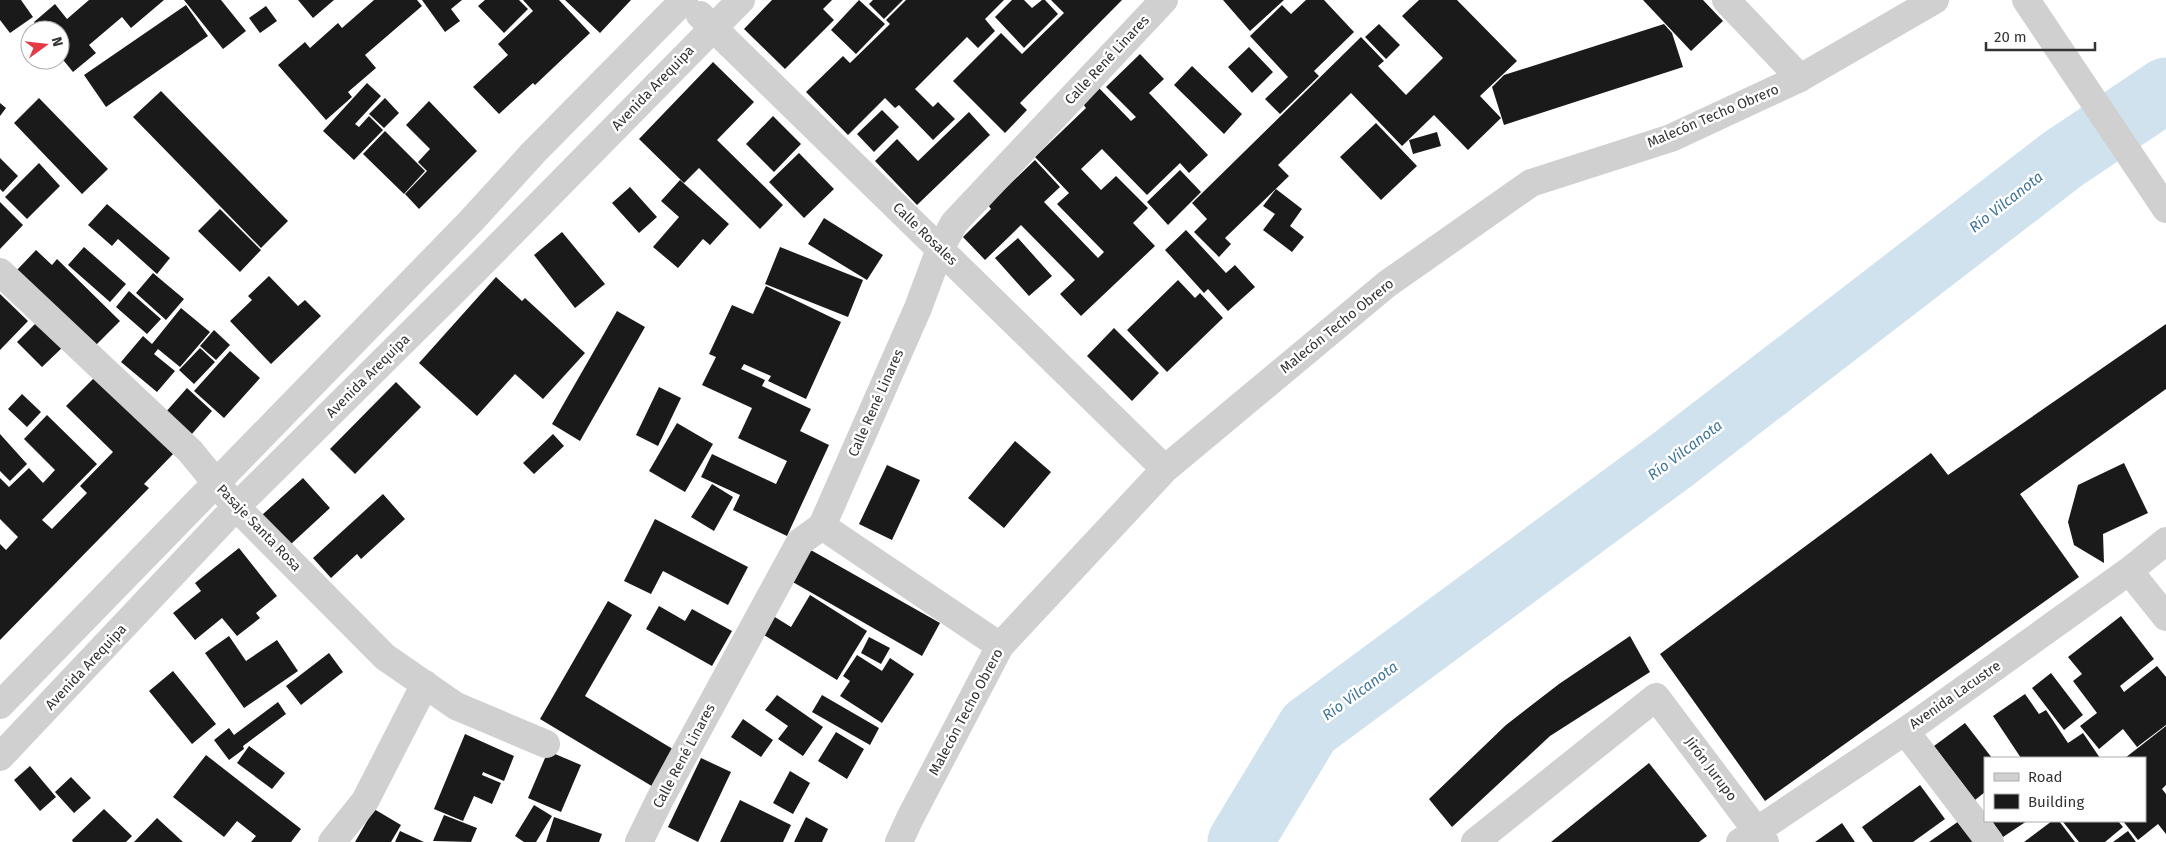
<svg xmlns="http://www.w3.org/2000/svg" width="2166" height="842" viewBox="0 0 2166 842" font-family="'Fira Sans',sans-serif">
<rect width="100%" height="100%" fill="#fff"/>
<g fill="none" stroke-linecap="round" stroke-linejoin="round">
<path stroke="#cfe2ee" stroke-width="65" d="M1240,842l69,-114 363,-268 391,-301 103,-69"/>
</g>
<path fill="#1a1a1a" d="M0,0h21l12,17 -23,16 -10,-13z
M89,0h75l-33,28 -9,-11 -33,28 7,8 -23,19 -13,-16v-26h-20l-6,-8 21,-18 12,15z
M184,0h37l25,31 -23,18z
M298,0h36l-21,18z
M374,0h43l5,6 -57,49 11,13 -28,24 4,5 -26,23 -48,-55 27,-23 5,6 28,-25 4,5z
M422,0h40l-11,9 9,12 -15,11z
M485,0h34l9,9 -24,24 -26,-27z
M523,0h36l31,33 -55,52 -2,-2 -34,31 -26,-27 35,-32 -10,-11 35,-33z
M565,0h66l-31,33z
M772,0h60l-9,9 11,11 -49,49 -41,-40z
M859,0l26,24 -29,30 -25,-24z
M873,0h30l-19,19 -15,-15z
M906,0h98l-19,19 10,12 -17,17 -11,-11 -52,52 18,18 5,-5 17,17 -22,21 -34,-35 -4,3 -10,-10 -37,37 -42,-43 37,-36 7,7 40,-39 -4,-4z
M1012,0h12l8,8 10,-8h3l13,14 -34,34 -29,-31z
M1051,0h71l-102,103 7,7 -22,23 -52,-52 48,-48 21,21 42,-41z
M1223,0h61l-34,31z
M1306,0h18l30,32 -40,39 5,5 -39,38 -15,-15 23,-22 -38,-41 32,-31 9,9z
M1419,0h38l60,61 -37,35 21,22 -33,32 -34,-35 -32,31 -51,-53 -73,72 11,11 -64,62 6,6 -12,13 -25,-25 13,-13 -15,-16 169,-166 23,24 -6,5 28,29 37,-37 -41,-42z
M1643,0h60l20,21 -32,30z
M186,5l22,31 -102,71 -22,-32z
M266,6l11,15 -17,12 -11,-15z
M1379,24l21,21 -14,14 -21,-22z
M1664,24l8,9 11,34 -179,58 -12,-38 12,-12z
M1249,47l24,25 -21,21 -24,-26z
M1140,54l24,25 -15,14 59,62 -19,18 -9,-10 -33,32 -45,-46 -21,20 20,21 15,-14 32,32 -15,15 22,23 -74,70 -21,-22 15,-14 -54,-55 -36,35 -22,-23 28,-28 -3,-4 47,-45 25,27 -16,15 54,56 6,-6 -47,-48 12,-11 -34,-36 51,-49 -3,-4 16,-16 32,33 5,-4 -30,-30z
M713,62l41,40 -37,38 66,65 -23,24 -61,-61 -15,15 -45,-44z
M1192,66l50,48 -18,20 -50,-49z
M367,83l14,13 -26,28 4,3 10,-11 14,14 -29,30 -31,-29z
M161,91l127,130 -27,27 -128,-131z
M39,98l69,71 -26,25 -68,-71z
M385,98l14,15 -15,15 -15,-14z
M429,101l48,50 -58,58 -14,-15 22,-23 -9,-9 12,-13 -24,-24z
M0,103l6,5 -6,8z
M882,110l17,17 -25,25 -17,-18z
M969,112l21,23 -73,70 -42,-44 22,-22 21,22z
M773,116l28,28 -27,28 -28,-28z
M1376,123l41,43 -36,34 -41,-43z
M385,131l40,40 -21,23 -41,-40z
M1437,132l4,14 -28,8 -4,-14z
M799,153l35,36 -30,29 -35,-36z
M0,158l18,18 -15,16 -3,-3z
M39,163l21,23 -33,33 -22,-22z
M1180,170l21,22 -33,33 -21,-23z
M680,180l49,44 -19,21 -7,-6 -25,29 -25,-21 26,-30 -18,-16z
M630,187l27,30 -18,16 -27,-30z
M1276,189l26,20 -12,17 14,11 -12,15 -29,-22 12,-16 -12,-8z
M0,202l23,23 -23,24z
M107,204l63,54 -13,16 -39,-35 -6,7 -24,-21z
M220,209l41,41 -21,22 -42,-41z
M824,218l59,37 -16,25 -59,-36z
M1186,230l40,43 9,-8 20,22 -27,24 -20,-22 -4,4 -39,-43z
M562,232l43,52 -30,24 -41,-53z
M1018,238l34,38 -23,20 -34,-38z
M84,247l42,37 -16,18 -42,-37z
M780,247l83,33 -15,37 -83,-33z
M36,250l16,15 5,-6 63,62 -26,26 -77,-77z
M153,273l31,26 -18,21 -30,-27z
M269,276l29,30 7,-6 16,16 -50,48 -41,-43 22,-21 -4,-4z
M496,277l26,24 3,-3 60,55 -42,46 -28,-25 -38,42 -58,-53z
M1178,280l17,18 5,-5 23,25 -56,54 -40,-42z
M766,286l75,36 -35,77 -38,-18 3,-5 -27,-12 -3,5 24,11 -3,6 49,23 -11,22 29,14 -42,91 -54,-26 7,-15 -39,-18 11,-23 64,30 11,-23 -49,-23 14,-30 -50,-23 14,-28 -7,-3 23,-49 21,9z
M129,291l32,28 -14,15 -31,-27z
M0,294l28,27 -28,29z
M181,308l29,24 -30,35 -22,-18 -4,5 21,17 -18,21 -36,-30 22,-26 9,8z
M617,311l28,16 -65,114 -28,-17z
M38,321l26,25 -22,21 -25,-25z
M2166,324v65l-146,105 59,83 -314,224 -105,-147 271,-201 17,22z
M1114,328l45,45 -27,28 -45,-45z
M214,330l16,15 -14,15 -16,-14z
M200,348l15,14 -21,22 -15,-14z
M230,351l30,27 -36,40 -30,-27z
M98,374l78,77 -32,33 5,4 -149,152v-96l6,6 12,-13 -18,-18v-41l9,9 20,-19 14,15 12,-13 -31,-31 23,-24 50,49 -55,56 10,9 35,-36 -7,-7 33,-34 -47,-46z
M396,382l25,25 -66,67 -25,-25z
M659,387l22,11 -23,48 -22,-11z
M187,388l25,23 -21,24 -26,-22z
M22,394l19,18 -14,15 -19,-18z
M677,423l36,21 -28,48 -36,-21z
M0,434l27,30 -17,17 -10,-10z
M553,434l11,12 -30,28 -11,-11z
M1015,441l36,31 -47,56 -36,-30z
M2124,463l24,50 -45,21 1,29 -30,-18 -6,-23 10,-37z
M887,465l33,15 -28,60 -33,-16z
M303,478l27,30 -40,37 -28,-30z
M712,484l21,13 -19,34 -23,-14z
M383,494l22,25 -44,40 -4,-5 -26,24 -18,-20z
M655,519l93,48 -20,38 -65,-34 -12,23 -27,-13z
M239,548l38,48 -21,17 4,5 -23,18 -15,-18 -27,22 -22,-27 28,-22 -6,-8z
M809,549l131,74 -18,33 -131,-75z
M810,595l57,36 -30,49 -78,-48 11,-18 21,13z
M608,601l24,14 -47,81 91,55 -21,37 -115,-69z
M659,606l26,15 7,-12 40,22 -20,35 -66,-37z
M2121,616l33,43 -34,27 4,6 33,-26 9,11v48l-29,22 -14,-18 -24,20 -19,-23 17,-13 -24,-32 9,-7 -14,-17z
M229,636l17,25 31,-21 21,31 -54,37 -39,-55z
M1630,636l20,36 -100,64 -98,91 -23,-28 77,-74 53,-41z
M869,637l21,11 -9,16 -20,-11z
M329,653l14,19 -42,33 -15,-19z
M857,655l25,16 8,-13 24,16 -32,49 -42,-27 10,-15 -7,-5z
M173,671l43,53 -24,20 -43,-53z
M2051,673l32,42 -19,15 -32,-42z
M2025,694l14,20 7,-4 22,33 15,-10 17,25h-79l-28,-42z
M777,695l46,32 -20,29 -25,-17 10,-13 -23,-16z
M822,695l57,33 -9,17 -58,-33z
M278,702l8,12 -43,32 1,3 -15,11 -15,-20 15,-12 5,7z
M743,719l30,21 -12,17 -30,-20z
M1965,723l27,35h-7v34l-10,8 -41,-54z
M2166,726v59l-4,4 4,5v40l-8,-10 -20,16 -15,-19h22v-63h-20z
M836,732l28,17 -17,30 -29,-18z
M465,734l49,22 -10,25 -21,-9 -1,3 19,8 -9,21 -18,-8 -11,25 -29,-12z
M249,746l36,27 -13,16 -35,-26z
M548,751l33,14 -20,47 -33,-14z
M206,755l95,74 -10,13h-40l5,-6 -19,-15 -13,16 -51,-40z
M701,758l30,14 -33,70 -30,-15z
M1649,763l58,73 -8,6h-148z
M30,766l26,31 -16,14 -26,-31z
M790,771l20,12 -17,31 -20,-11z
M71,777l20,21 -17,15 -19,-21z
M1920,785l25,34 -32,23h-40l-11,-15z
M740,800l51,25 -8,17h-63z
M534,805l18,11 -16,26h-12l-9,-6z
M104,809l28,27 -6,6h-53l-1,-2z
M374,809l27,16 -10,17h-36z
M444,815l33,13 -6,14 -38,-1z
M554,817l48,17 -3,8h-53z
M806,817l22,12 -6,13h-28z
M157,818l26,24h-49z
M1959,821l15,21h-45z
M1992,821h35l-24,16z
M2052,821h7l16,21h-51z
M2065,821h53l5,6 -18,15h-26l-16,-20z
M1842,823l13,19h-40z
M400,831l24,11h-29z
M2128,831l8,11h-23z"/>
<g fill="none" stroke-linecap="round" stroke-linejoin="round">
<path stroke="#d0d0d0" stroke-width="28" d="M1726,0l74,78
M2026,0l140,209
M700,15l465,454
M0,272l190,179 46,56 149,150 71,49 90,38
M822,526l178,120
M2129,571l37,46
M0,705l471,-484 62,-68 151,-153
M1905,731l85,111
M0,757l236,-250 244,-242 261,-265
M332,842l33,-41 60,-117
M639,842l21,-43 140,-257 22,-16 96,-218 22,-59 14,-26 210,-223
M899,842l11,-24 90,-172 165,-177 222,-185 144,-101 140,-45 129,-60 135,-78
M1475,842l181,-145 109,145
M1740,842l177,-119 212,-152 37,-30"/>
</g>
<g text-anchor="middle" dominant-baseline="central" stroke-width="5" stroke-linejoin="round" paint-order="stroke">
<g font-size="14" fill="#333" stroke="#fff">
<text transform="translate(1107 60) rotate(-47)">Calle René Linares</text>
<text transform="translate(653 88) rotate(-46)">Avenida Arequipa</text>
<text transform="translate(1713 116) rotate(-23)">Malecón Techo Obrero</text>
<text transform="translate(925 234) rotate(44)">Calle Rosales</text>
<text transform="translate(1337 326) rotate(-39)">Malecón Techo Obrero</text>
<text transform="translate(368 376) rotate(-45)">Avenida Arequipa</text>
<text transform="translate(876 403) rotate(-66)">Calle René Linares</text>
<text transform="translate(259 528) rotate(46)">Pasaje Santa Rosa</text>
<text transform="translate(86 667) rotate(-47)">Avenida Arequipa</text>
<text transform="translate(1955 695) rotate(-35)">Avenida Lacustre</text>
<text transform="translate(966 712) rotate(-62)">Malecón Techo Obrero</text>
<text transform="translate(684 756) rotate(-62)">Calle René Linares</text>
<text transform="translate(1711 769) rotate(53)">Jirón Jurupo</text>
</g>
<g font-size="15" font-style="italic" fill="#3f7597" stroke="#fff">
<text transform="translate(2006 202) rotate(-38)">Río Vilcanota</text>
<text transform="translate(1685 450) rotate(-37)">Río Vilcanota</text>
<text transform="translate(1360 691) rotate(-36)">Río Vilcanota</text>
</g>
</g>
<rect x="1984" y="757" width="162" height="65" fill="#ffffff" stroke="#adadad"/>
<rect x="1994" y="773" width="25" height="8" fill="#d0d0d0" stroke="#adadad"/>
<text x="2028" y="782" font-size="15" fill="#333333">Road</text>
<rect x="1994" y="794" width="25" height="15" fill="#1a1a1a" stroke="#adadad"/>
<text x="2028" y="807" font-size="15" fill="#333333">Building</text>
<g transform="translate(45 45) rotate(75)"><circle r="24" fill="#ffffff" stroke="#adadad"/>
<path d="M0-4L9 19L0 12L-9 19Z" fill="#e63946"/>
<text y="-8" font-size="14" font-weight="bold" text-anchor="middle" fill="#333333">N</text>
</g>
<path d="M1986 42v8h109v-8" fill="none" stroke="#333333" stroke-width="2.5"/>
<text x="1994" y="42" font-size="15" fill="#333333" stroke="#ffffff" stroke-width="4" paint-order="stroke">20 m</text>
</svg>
